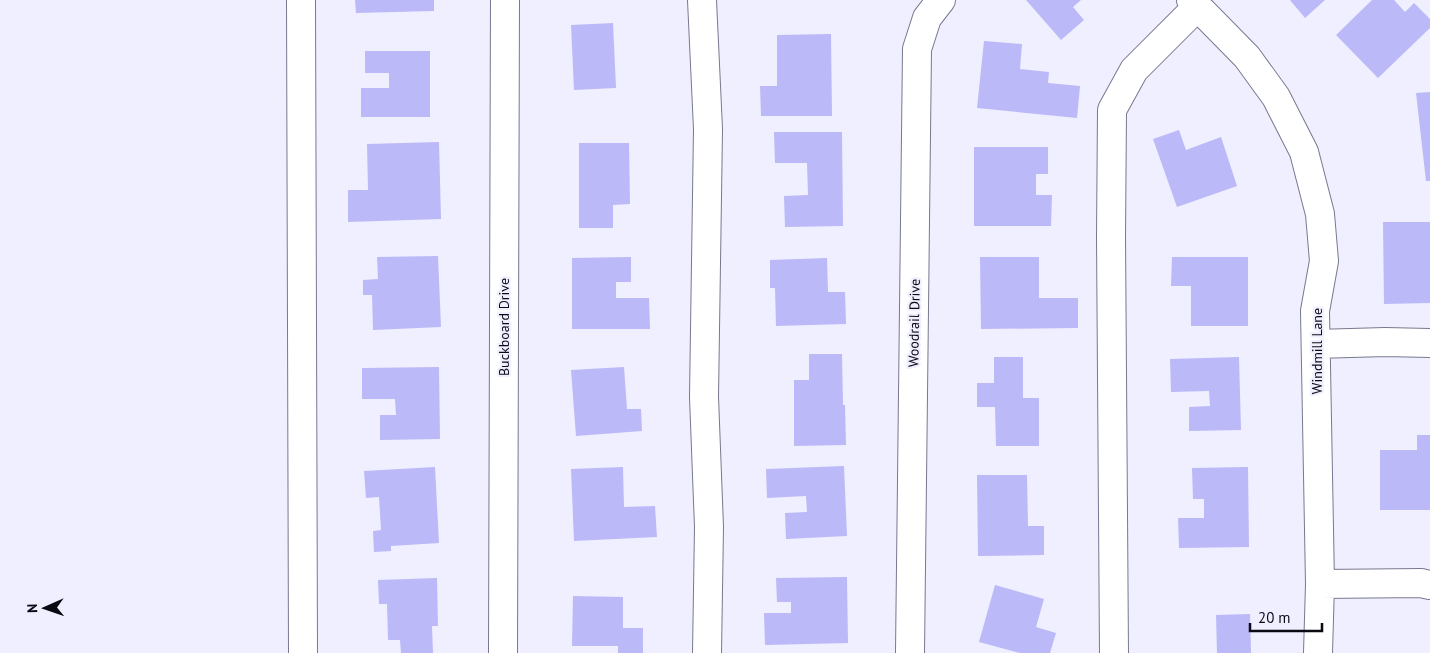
<svg xmlns="http://www.w3.org/2000/svg" width="1430" height="653" viewBox="0 0 1430 653" font-family="'PT Sans',sans-serif">
<rect width="100%" height="100%" fill="#efefff"/>
<path fill="#bbb9f8" d="M355,0h79v11l-78,2z
M1026,0h55l-8,7 11,13 -23,20z
M1290,0h35l-20,18z
M1372,0h22l11,12 9,-9 16,16v9l-52,50 -42,-43z
M613,23l3,65 -42,2 -3,-65z
M831,34l1,82h-71l-1,-30h17v-51z
M984,41l38,3 -2,25 29,3 -1,11 32,3 -3,32 -100,-10z
M365,51h65v66h-69v-29h28v-15h-24z
M1430,92v89h-4l-10,-88z
M1179,130l7,20 35,-13 16,49 -60,21 -24,-68z
M774,132h68l1,94 -58,1 -1,-31 24,-1 -1,-32h-32z
M439,142l2,77 -93,3v-32h20l-1,-46z
M579,143h50l1,61 -17,1v23h-34z
M974,147h74v27h-12v21h16l-1,31h-77z
M1383,222h47v81l-46,1z
M438,256l3,71 -68,3 -1,-35h-9v-15l15,-1 -1,-22z
M631,257v25h-15v16h33l1,31h-78v-71z
M980,257h59v41h39v30l-97,1z
M1172,257h76v69h-57v-40h-20z
M827,258l1,34h17l1,32 -70,2 -1,-38h-5v-28z
M809,354h33l1,51h2l1,40 -52,1v-66h15z
M994,357h29v41h16v48h-43l-1,-39h-18v-24h17z
M1239,357l2,73 -52,1v-24l21,-1 -1,-15 -38,1 -1,-33z
M439,367l1,72 -60,1v-25h16l-1,-16h-33v-31z
M624,367l3,42h14l1,22 -66,5 -5,-66z
M1417,435h13v75h-50v-60h37z
M844,466l3,70 -61,3 -1,-26 22,-1 -1,-16 -39,2 -1,-29z
M435,467l4,76 -48,3v5l-17,1 -1,-21 8,-1 -2,-33 -13,1 -2,-27z
M623,467l1,40 31,-1 2,31 -83,4 -3,-72z
M1248,467l1,80 -70,1 -1,-30h26v-19h-11l-1,-31z
M977,475h50l1,51h16v29l-66,1z
M847,577l1,66 -83,2 -1,-32h27v-11h-14l-1,-24z
M437,578l1,48h-6l1,27h-32l-1,-13h-12l-1,-36h-8l-1,-24z
M995,585l49,14 -8,28 20,6 -6,20h-30l-41,-11z
M573,596l50,1v31h20v25h-25v-7h-46z
M1250,614l1,39h-34l-1,-38z"/>
<g fill="none" stroke-linecap="round" stroke-linejoin="round">
<g stroke="#787890" stroke-width="30">
<path id="minor" d="M301,0l2,653
M702,0l6,129 -4,268 5,130 -2,126
M1191,0l56,57 29,40 28,55 16,62 4,47 -9,50 5,273 -2,69
M1316,344l69,-2 45,1
M1320,584l101,-1 9,2
M503,653l2,-653
M910,653l7,-604 10,-31 14,-18
M1114,653l-3,-416 1,-127 22,-40 64,-64"/>
</g>
<use href="#minor" stroke="#fff" stroke-width="28"/>
</g>
<g text-anchor="middle" dominant-baseline="central" stroke-width="4.5" stroke-linejoin="round" paint-order="stroke">
<g font-size="14" fill="#0b0a13" stroke="#efefff">
<text transform="translate(914 323) rotate(-89)">Woodrail Drive</text>
<text transform="translate(504 327) rotate(-90)">Buckboard Drive</text>
<text transform="translate(1317 351) rotate(-90)">Windmill Lane</text>
</g>
</g>
<g transform="translate(45 608) rotate(268)" stroke="#efefff" stroke-width="4" paint-order="stroke">
<path d="M0-4L9 19L0 12L-9 19Z" fill="#0b0a13"/>
<text y="-8" font-size="14" font-weight="bold" text-anchor="middle" fill="#0b0a13">N</text>
</g>
<path d="M1250 623v8h72v-8" fill="none" stroke="#0b0a13" stroke-width="2.5"/>
<text x="1258" y="623" font-size="15" fill="#0b0a13" stroke="#efefff" stroke-width="4" paint-order="stroke">20 m</text>
</svg>
